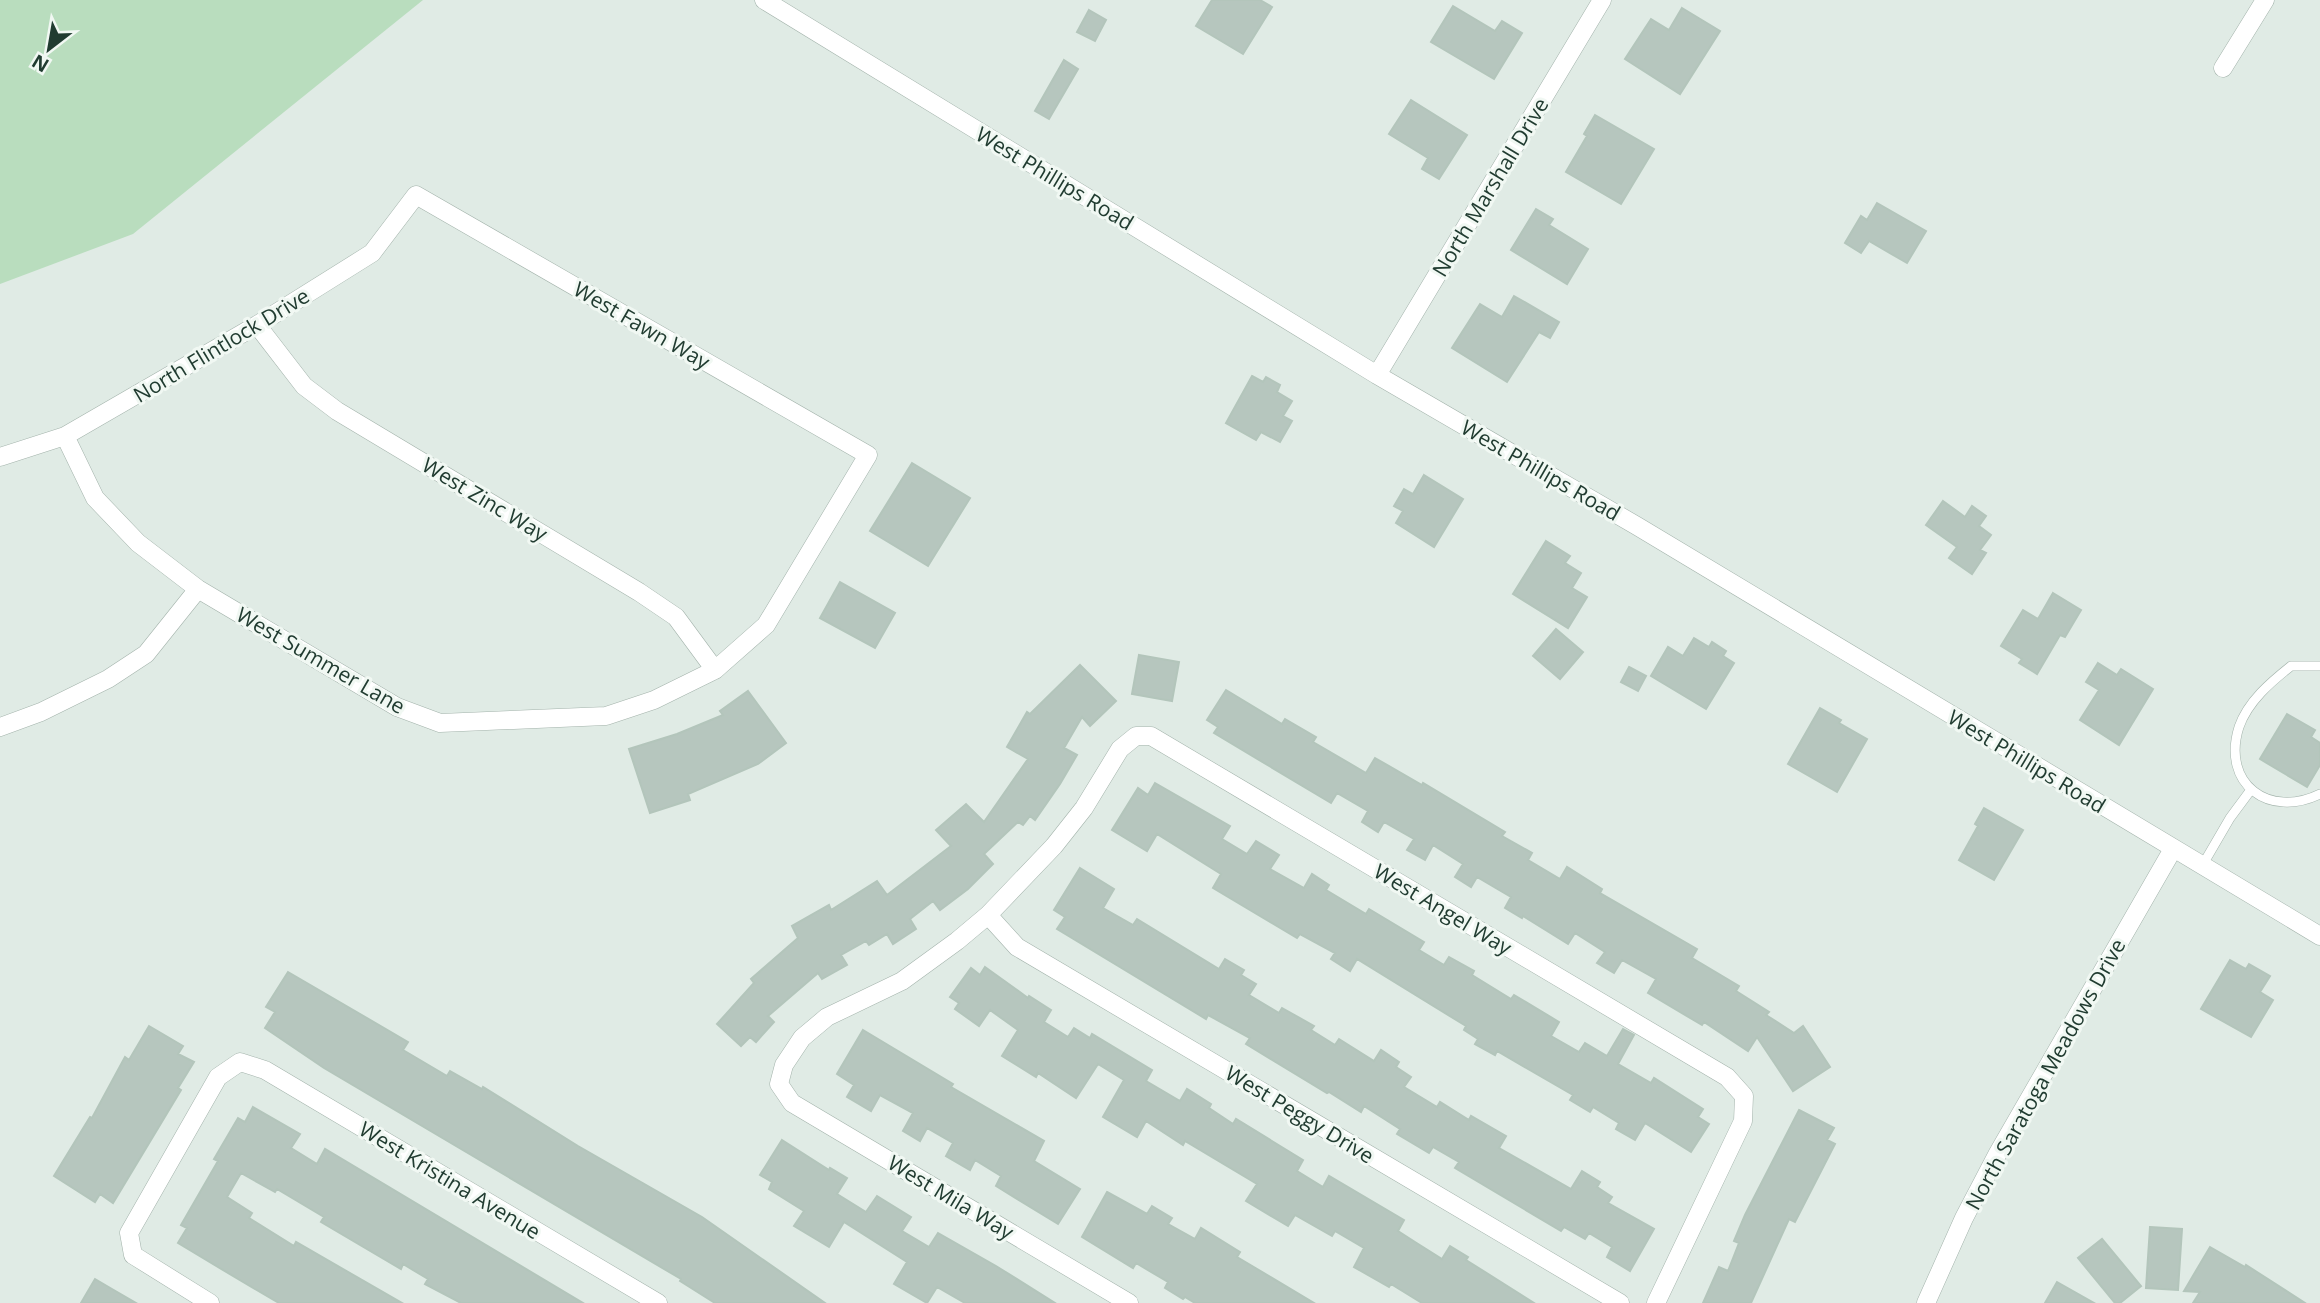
<svg xmlns="http://www.w3.org/2000/svg" width="2320" height="1303" viewBox="0 0 2320 1303" font-family="'Open Sans',sans-serif">
<rect width="100%" height="100%" fill="#e0ebe5"/>
<path fill="#b9ddbe" d="M0,0h423l-290,234 -133,50z"/>
<path fill="#b6c6be" stroke="#b3c5bb" stroke-width="2" d="M1212,0h48l12,7 -29,47 -47,-28z
M1453,6l42,25 7,-10 20,12 -28,46 -63,-37z
M1682,8l38,23 -40,63 -55,-35 26,-40 18,11z
M1089,10l17,10 -11,21 -18,-9z
M1064,60l14,9 -29,50 -14,-8z
M1411,100l56,35 -28,44 -17,-10 6,-11 -39,-24z
M1595,115l59,34 -33,55 -55,-32 21,-36 -3,-2z
M1877,203l49,28 -19,32 -38,-22 -8,12 -16,-10 16,-27 6,4z
M1536,209l17,10 -4,6 39,24 -21,35 -56,-34z
M1514,296l45,26 -9,16 -11,-6 -32,50 -55,-34 28,-44 22,13z
M1252,376l11,6 3,-5 14,8 -3,7 15,9 -9,15 9,5 -12,21 -19,-10 -5,8 -30,-17z
M912,463l58,35 -42,68 -58,-35z
M1424,475l39,24 -29,48 -38,-24 7,-12 -9,-5 10,-17 9,5z
M1943,501l22,16 7,-11 14,10 -7,10 12,9 -11,15 6,3 -14,21 -23,-16 8,-11 -31,-22z
M1546,541l24,15 -5,7 16,10 -9,15 15,9 -19,31 -55,-34z
M840,582l55,31 -20,35 -55,-30z
M2053,593l28,17 -16,27 -5,-2 -23,39 -18,-11 3,-4 -21,-13 22,-36 15,9z
M1556,629l27,23 -23,27 -27,-23z
M1694,638l15,9 3,-5 14,9 -3,5 11,7 -28,46 -55,-33 17,-29 15,9z
M1139,655l40,7 -7,39 -40,-7z
M2098,663l19,12 4,-6 32,20 -34,56 -39,-25 19,-30 -13,-8z
M1080,665l36,36 -26,25 -8,-9 -18,31 13,7 -17,29 -25,36 -5,-4 -7,9 -5,-3 -34,32 9,10 -25,25 -28,21 -7,-9 -23,18 6,10 -23,15 -6,-10 -18,11 -3,-4 -25,14 6,10 -25,14 -4,-6 -50,43 6,6 -18,20 -6,-5 -9,9 -24,-22 37,-41 -3,-4 47,-41 -6,-12 37,-21 2,5 46,-29 10,14 64,-49 -15,-16 30,-26 18,18 44,-63 -21,-12 20,-35 3,2z
M1629,667l17,9 -8,15 -17,-9z
M1226,690l56,34 3,-5 31,18 -3,5 53,31 9,-15 47,27 1,-2 82,49 -3,4 30,17 -4,7 32,19 7,-12 35,22 -2,4 97,56 -5,9 47,28 -3,5 33,21 -3,3 28,18 9,-7 27,41 -37,24 -36,-54 -9,14 -44,-29 -2,3 -54,-32 8,-14 -34,-19 -8,13 -17,-10 8,-11 -30,-19 -7,11 -45,-28 -1,2 -17,-10 6,-11 -34,-20 -6,10 -16,-10 8,-13 -30,-19 -8,15 -18,-10 7,-11 -30,-17 -6,10 -16,-10 6,-11 -31,-18 -6,10 -117,-70 4,-6 -11,-7z
M748,691l38,52 -28,21 -70,30 2,6 -40,13 -21,-64 48,-15 46,-19 -3,-4z
M1820,708l21,12 -2,3 28,16 -30,53 -49,-28z
M2287,714l28,16 -4,7 9,6v22l-13,22 -47,-28z
M1155,783l75,43 -8,13 25,15 9,-13 23,14 -9,14 34,19 8,-14 17,11 -3,5 40,24 3,-5 55,33 -5,8 25,15 5,-8 25,14 -2,4 39,24 3,-4 45,27 -8,14 28,16 6,-9 22,13 16,-27 11,6 -16,29 33,19 3,-5 49,31 -5,8 11,7 -18,28 -46,-29 -10,17 -19,-11 3,-6 -26,-16 -3,5 -20,-12 3,-5 -76,-44 -2,4 -20,-11 3,-5 -14,-9 2,-4 -109,-67 -7,12 -19,-12 4,-6 -35,-19 -3,4 -84,-50 8,-14 -64,-40 -10,17 -35,-21 26,-42 10,7z
M1984,808l39,22 -29,50 -35,-20 19,-34 -3,-2z
M1080,868l34,21 -11,19 30,17 4,-6 82,50 6,-10 19,11 -3,5 15,9 -7,11 30,18 3,-5 32,18 -3,4 24,15 4,-6 35,22 7,-11 18,12 -3,5 15,10 -7,10 33,20 3,-5 29,18 2,-4 35,20 -7,12 72,41 11,-18 18,11 -3,5 15,10 -4,6 46,26 -24,42 -23,-14 5,-10 -23,-14 -4,6 -21,-12 -3,4 -106,-63 4,-6 -26,-15 -4,6 -32,-19 3,-5 -36,-23 -3,6 -32,-20 -2,1 -81,-49 4,-6 -42,-23 -2,4 -149,-90 8,-12 -11,-7z
M2230,960l16,9 3,-5 21,12 -10,16 13,8 -22,37 -50,-28z
M985,967l43,31 1,-2 22,14 -7,12 24,15 6,-9 16,10 2,-4 60,36 -6,11 34,20 7,-12 24,15 -2,4 24,16 3,-5 67,41 -6,11 26,16 6,-11 75,44 -6,11 17,11 27,17 8,-13 18,11 -2,3 68,43h-112l-31,-19 -2,3 -35,-20 10,-19 -29,-17 -3,5 -37,-21 -7,11 -42,-25 11,-17 -72,-43 -2,4 -37,-24 -9,16 -34,-20 21,-37 -26,-16 -22,34 -38,-25 -2,4 -34,-21 16,-26 -28,-20 -11,16 -24,-17 4,-6 -9,-6 21,-29 9,7z
M288,972l120,70 -5,8 44,26 3,-5 32,18 1,-2 95,59 124,71 123,86h-110l-35,-22 1,-2 -357,-211 -59,-40 10,-16 -9,-5z
M149,1026l34,20 -5,8 16,8 -16,26 3,2 -68,113 -13,-9 -5,8 -41,-26 36,-59 2,1 33,-61 4,3z
M863,1030l90,54 -2,3 93,54 -10,20 46,28 -22,35 -62,-38 5,-10 -26,-16 -5,10 -24,-14 7,-13 -26,-15 -7,13 -17,-10 10,-18 -33,-18 -9,16 -24,-14 7,-12 -17,-11z
M253,1107l47,27 -9,14 26,16 8,-15 258,154h-122l-36,-19 3,-5 -25,-15 -2,5 -80,-47 3,-5 -47,-28 -2,3 -34,-19 -14,24 25,16 -3,5 45,28 2,-4 106,61h-123l-36,-21 -65,-39 9,-15 -6,-3 37,-64 -4,-2 24,-41 7,4z
M1799,1110l35,18 -7,12 8,4 -40,78 -6,-3 -38,84h-48l16,-36 9,4 11,-28 -5,-2 11,-26z
M782,1140l47,30 1,-2 17,10 -10,16 29,18 11,-16 34,21 -9,14 27,16 9,-14 58,33 59,37h-90l-28,-16 -10,16 -33,-19 13,-22 -63,-40 -15,25 -35,-21 10,-15 -35,-22 3,-7 -12,-7z
M1107,1192l40,22 5,-8 20,12 -4,6 27,15 6,-11 39,24 -3,5 77,46h-119l-10,-6 -2,2 -18,-11 3,-6 -32,-19 -3,5 -51,-31z
M2150,1227l32,2 -4,61 -32,-2z
M2102,1239l39,47 -21,17h-5l-37,-45z
M2210,1247l35,20 1,-2 59,38h-112l7,-11 -16,-1z
M95,1279l17,10 24,14h-55z
M2057,1282l37,21h-49z"/>
<g fill="none" stroke-linecap="round" stroke-linejoin="round">
<g stroke="#a3b3ab" stroke-width="10">
<path id="lane" d="M2320,666h-29c-20,16 -43,35 -52,61 -18,57 30,92 81,67
M2202,866l28,-48 20,-27"/>
</g>
<g stroke="#a3b3ab" stroke-width="19">
<path id="street" d="M764,0l613,375 260,151 683,410
M2223,68l42,-68
M257,325l47,61 33,25 302,181 37,25 39,53
M1377,375l225,-375
M0,457l65,-21 192,-111 115,-72 44,-58 452,260 -102,170 -51,45 -61,30 -48,16 -166,7 -43,-16 -199,-118 -60,-46 -43,-45 -30,-62
M0,727l41,-15 67,-33 38,-25 52,-65
M988,915l29,32 603,356
M210,1303l-77,-48 -4,-22 89,-156 22,-15 25,8 393,233
M1129,1303l-337,-200 -13,-19 5,-19 18,-27 25,-21 75,-36 55,-40 31,-26 66,-69 30,-38 36,-59 16,-13h15l576,341 17,19 -1,25 -87,182
M1926,1303l38,-85 34,-65 175,-304"/>
</g>
<use href="#lane" stroke="#fff" stroke-width="9"/>
<use href="#street" stroke="#fff" stroke-width="18"/>
</g>
<g text-anchor="middle" dominant-baseline="central" stroke-width="6" stroke-linejoin="round" paint-order="stroke">
<g font-size="21" fill="#213c31" stroke="#f1f8f3">
<text transform="translate(1055 178) rotate(31)">West Phillips Road</text>
<text transform="translate(1490 187) rotate(-59)">North Marshall Drive</text>
<text transform="translate(642 325) rotate(30)">West Fawn Way</text>
<text transform="translate(221 345) rotate(-31)">North Flintlock Drive</text>
<text transform="translate(1541 470) rotate(30)">West Phillips Road</text>
<text transform="translate(485 499) rotate(31)">West Zinc Way</text>
<text transform="translate(321 660) rotate(30)">West Summer Lane</text>
<text transform="translate(2027 761) rotate(31)">West Phillips Road</text>
<text transform="translate(1443 909) rotate(31)">West Angel Way</text>
<text transform="translate(2045 1074) rotate(-61)">North Saratoga Meadows Drive</text>
<text transform="translate(1300 1114) rotate(31)">West Peggy Drive</text>
<text transform="translate(450 1180) rotate(31)">West Kristina Avenue</text>
<text transform="translate(951 1197) rotate(31)">West Mila Way</text>
</g>
</g>
<g transform="translate(49 49) rotate(211)" stroke="#f1f8f3" stroke-width="5" paint-order="stroke">
<path d="M0-5L12 26L0 18L-12 26Z" fill="#213c31"/>
<text y="-10" font-size="19" font-weight="bold" text-anchor="middle" fill="#213c31">N</text>
</g>
</svg>
